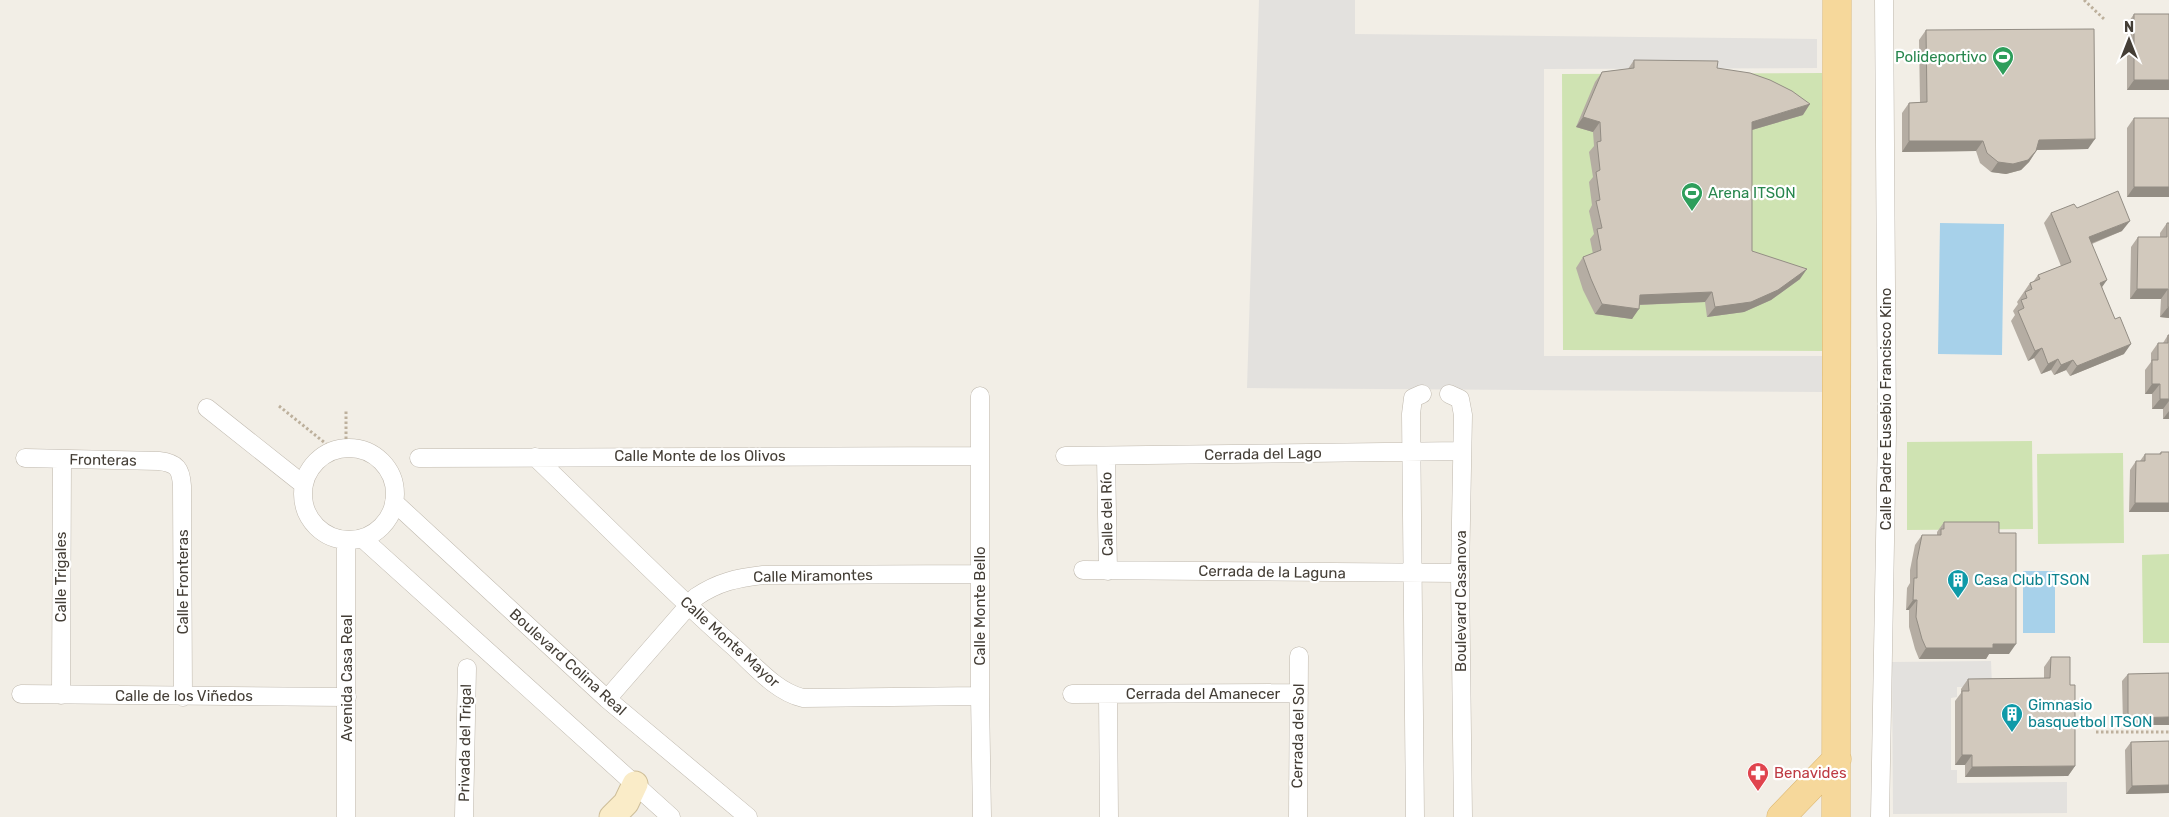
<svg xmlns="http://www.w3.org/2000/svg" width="2169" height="817" viewBox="0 0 2169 817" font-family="Rubik,sans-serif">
<rect width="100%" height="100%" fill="#f2eee6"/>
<path fill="#cfe3b2" d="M1822,73l1,278 -260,-1 -1,-276z
M2032,441l1,88 -126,1v-88z
M2123,453l1,90 -86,1 -1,-90z
M2169,554v89h-26l-1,-88z"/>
<path fill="#e3e1de" d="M1259,0h96v34l462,5v29l-273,1v287h278v36l-575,-4z
M1991,661l1,26h-35v10l-6,1v72h6v13l110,-1v31l-174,1 -1,-152z"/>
<path fill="#a7d1ea" d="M1940,223l64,1 -2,131 -64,-1z
M2023,571h32v62h-32z"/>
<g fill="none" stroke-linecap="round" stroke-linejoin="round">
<g stroke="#bfb8ad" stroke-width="19">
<path id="minor" d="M1449,394l11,5 3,16 -3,158 3,244
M980,396v300l2,121
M207,408l97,77
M303 494a46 46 0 1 1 92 0a46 46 0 1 1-92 0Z
M1065,456l396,-5
M535,457c66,63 130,129 199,190 20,18 42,45 69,51l177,-2
M1106,457l2,114
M25,458l134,3c18,2 22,8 23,25l1,211
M419,458l561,-2
M394,502l213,197 141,118
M362,538l309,279
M1083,570l377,3
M21,694l326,3
M1072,694l227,-1
M1108,694l1,123
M61,695l1,-236
M607,699l89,-102c22,-15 41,-19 67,-22l217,-1
M346,817v-277
M464,817l3,-149
M1298,817l1,-161
M1415,817l-4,-403 2,-16 9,-4
M1880,817l7,-385 -3,-432"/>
</g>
<g stroke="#cebe99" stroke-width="27">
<path id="secondary" d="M612,817l14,-14 9,-19"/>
</g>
<g stroke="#dab46c" stroke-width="29">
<path id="primary" d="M1781,817l56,-58
M1836,817l1,-817"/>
</g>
<path stroke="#bdb09c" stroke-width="3" stroke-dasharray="2.5 2.5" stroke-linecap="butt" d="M2084,0l20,19
M279,406l56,45
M346,449v-40
M2096,732h73"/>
<use href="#minor" stroke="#fff" stroke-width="18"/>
<use href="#secondary" stroke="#faecc8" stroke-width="25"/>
<use href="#primary" stroke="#f6d89b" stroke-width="28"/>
</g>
<path fill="#b5ada3" d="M2134,14l35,76h-42v-66z
M1926,30l162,119 -51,1 -8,12 -8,8 -15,4 -15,-2 -11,-9 -4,-12 -74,1v-39l7,-10 11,-1 -1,-62z
M1634,60l83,8 86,47 -51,15v121l48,28 -29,21 -27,12 -37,5 -2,-15 -65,3 -8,14 -37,-5 -12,-24 -7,-22 7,-11 10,-3 -3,-15 4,-5 -5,-23 3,-6 -3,-23 4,-5 -4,-25 5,-6 -1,-14 -17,-5 19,-45 7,-10 26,-3z
M2134,118l35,79h-42v-69z
M2077,208l45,23 -30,13 10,43 22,67 -54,22 -4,-6 -12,5 -3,-5 -10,4 -7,-16 -6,3 -17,-40 4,-6 -2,-4 5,-7 -1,-2 13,-19 3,-1 5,-7 23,-9 -17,-43 7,-10z
M2167,223l2,95 -9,-1 1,-18h-31l1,-52 7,-10h22v-4z
M2168,335h1v84h-6v-10h-11v-15h-7v-24l6,-8v-9l7,-10h5z
M2161,452l8,60h-40l1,-42 6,-9h4l5,-7h14z
M1944,522l55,11 10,121h-20l-3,5h-67l-4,-10 -6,-22v-17h-3l1,-22 3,-5v-13l5,-25 7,-10h15v-3z
M2051,657l19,28 5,81 -7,10 -103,1v-12h-10v-64l6,-8v-4l7,-10 76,-1v-11z
M2169,673l-46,52 -1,-44 6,-7z
M2169,741v52l-43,1 -1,-44 6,-8z"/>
<path fill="#938d84" d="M2134,80h35v10h-42z
M1810,104l-7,11 -58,17 7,-10z
M1583,117l17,5 -7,10 -17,-5z
M2095,139l-7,10 -56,1 7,-10z
M1909,141h74l-7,10 -74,1z
M2036,151l-7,11 -8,8 -15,4 -15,-2 7,-10z
M2134,187h35v10h-42z
M2130,221l-8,10 -40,16 7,-10z
M1807,269l-7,10 -29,21 -27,12 -37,5 8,-10z
M2107,280l-7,10v-7z
M2137,289h31l-7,10h-31z
M1712,292l-7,10 -72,3 7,-10z
M1602,304l37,5 -7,10 -37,-5z
M2168,307h1v11l-9,-1z
M2131,344l-7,10 -54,22 7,-10z
M2042,348l-8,10 -6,3 7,-10z
M2058,359l-7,11 -10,4 7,-10z
M2073,360l-7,10 -12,5 7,-10z
M2152,384h8l-8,10h-7z
M2160,399h9v2l-6,8h-11z
M2169,411v8h-6z
M2135,503h34v9h-40z
M1913,600h4l-8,10h-3z
M1993,644h23l-7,10h-20l-3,5h-67l7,-11z
M2169,717v8h-46l5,-7z
M1962,755h10l-7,10h-10z
M2075,766l-7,10 -103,1 7,-10z
M2169,785v8l-43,1 6,-8z"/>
<path fill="#d2c9bd" stroke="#938d84" d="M2134,14h35v66h-35z
M2094,29l1,110 -56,1 -3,11 -8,9 -15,4 -15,-2 -11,-9 -4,-12h-74v-38l18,-1 -1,-72z
M1634,60l84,1 -1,7 33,5 20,7 22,11 18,13 -58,18v129l55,18 -29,21 -27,12 -36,5 -3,-15 -72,3 -1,14 -37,-5 -11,-25 -8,-22 18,-7 -4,-21 5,-1 -6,-27 4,-1 -4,-28 4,-2 -3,-28 4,-1 -1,-19 -17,-5 19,-45 32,-4z
M2134,118h35v69h-35z
M2118,191l12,30 -41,16 18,43 -7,3 15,36 5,-2 11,27 -54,22 -4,-6 -12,5 -3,-6 -10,5 -6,-16 -7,3 -17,-40 6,-3 -3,-8 6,-2 -2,-6 7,-3 -2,-6 10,-4 -2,-4 33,-13 -20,-49 23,-9 3,4z
M2167,223h2v84h-1v-18h-31l1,-52h29z
M2168,335h1v64h-9v-15h-8v-24h6v-17h10z
M2161,452h8v51h-34l1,-42h9v-7h16z
M1944,522h55v11h17v111h-23v4h-67l-4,-9 -6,-22 1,-17h-4l1,-22h3v-18l5,-25h19v-6h3z
M2051,657h19v28h5v81l-103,1v-12h-10v-64h7l-1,-12 82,-1z
M2169,673v44l-41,1v-44z
M2169,741v44l-37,1 -1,-44z"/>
<defs>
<g id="stadium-pin" transform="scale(1.125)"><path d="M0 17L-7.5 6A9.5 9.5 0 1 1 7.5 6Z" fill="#2e9e5b" stroke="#fff"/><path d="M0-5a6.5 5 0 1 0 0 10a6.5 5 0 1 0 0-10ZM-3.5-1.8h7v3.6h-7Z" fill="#fff"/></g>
<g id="building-pin" transform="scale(1.125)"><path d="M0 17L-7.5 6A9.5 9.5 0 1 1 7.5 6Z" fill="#0f9aa8" stroke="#fff"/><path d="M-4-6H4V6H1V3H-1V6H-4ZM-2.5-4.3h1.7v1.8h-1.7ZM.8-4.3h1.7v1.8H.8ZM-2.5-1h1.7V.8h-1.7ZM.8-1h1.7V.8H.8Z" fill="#fff"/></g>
<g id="pharmacy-pin" transform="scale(1.125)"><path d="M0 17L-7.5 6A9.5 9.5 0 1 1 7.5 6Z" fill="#e0444e" stroke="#fff"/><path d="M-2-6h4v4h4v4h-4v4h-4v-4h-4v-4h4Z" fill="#fff"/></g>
</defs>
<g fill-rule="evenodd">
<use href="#stadium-pin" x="2003" y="57"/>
<use href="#stadium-pin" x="1692" y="193"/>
<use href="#building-pin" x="1958" y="580"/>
<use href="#building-pin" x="2012" y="714"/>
<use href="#pharmacy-pin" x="1758" y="773"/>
</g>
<g text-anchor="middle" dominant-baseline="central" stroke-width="4.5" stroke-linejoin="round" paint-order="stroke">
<g font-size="15" fill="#27864d" stroke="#fff" text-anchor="end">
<text x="1987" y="57">Polideportivo</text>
<text x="1708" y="193" text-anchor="start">Arena ITSON</text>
</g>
<g font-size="15" fill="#443e36" stroke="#fff">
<text transform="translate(1886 409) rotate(-90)">Calle Padre Eusebio Francisco Kino</text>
<text transform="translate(1263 454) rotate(-1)">Cerrada del Lago</text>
<text x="700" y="456">Calle Monte de los Olivos</text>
<text transform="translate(103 460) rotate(1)">Fronteras</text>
<text transform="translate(1107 514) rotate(-91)">Calle del Río</text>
<text transform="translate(1272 572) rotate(1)">Cerrada de la Laguna</text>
<text transform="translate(813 576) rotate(-1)">Calle Miramontes</text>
<text transform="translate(61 577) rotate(-90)">Calle Trigales</text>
<text transform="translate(183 582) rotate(-90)">Calle Fronteras</text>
<text transform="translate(1461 601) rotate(-90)">Boulevard Casanova</text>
<text transform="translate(980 606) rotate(-90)">Calle Monte Bello</text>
<text transform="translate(730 642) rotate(42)">Calle Monte Mayor</text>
<text transform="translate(568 662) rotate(42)">Boulevard Colina Real</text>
<text transform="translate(347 678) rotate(-90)">Avenida Casa Real</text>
<text x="1203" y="694">Cerrada del Amanecer</text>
<text x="184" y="696">Calle de los Viñedos</text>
<text transform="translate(1298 736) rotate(-89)">Cerrada del Sol</text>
<text transform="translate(465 743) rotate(-89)">Privada del Trigal</text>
</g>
<g font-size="15" fill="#0d838f" stroke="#fff" text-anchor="start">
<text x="1974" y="580">Casa Club ITSON</text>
<text x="2028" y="705">Gimnasio<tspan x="2028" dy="17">basquetbol ITSON</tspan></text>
</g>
<g font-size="15" fill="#be3a42" stroke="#fff" text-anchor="start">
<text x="1774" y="773">Benavides</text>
</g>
</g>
<g transform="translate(2129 40)" stroke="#ffffff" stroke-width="4" paint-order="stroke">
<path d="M0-4L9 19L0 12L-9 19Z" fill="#443e36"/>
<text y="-8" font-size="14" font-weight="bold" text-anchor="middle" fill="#443e36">N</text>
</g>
</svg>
